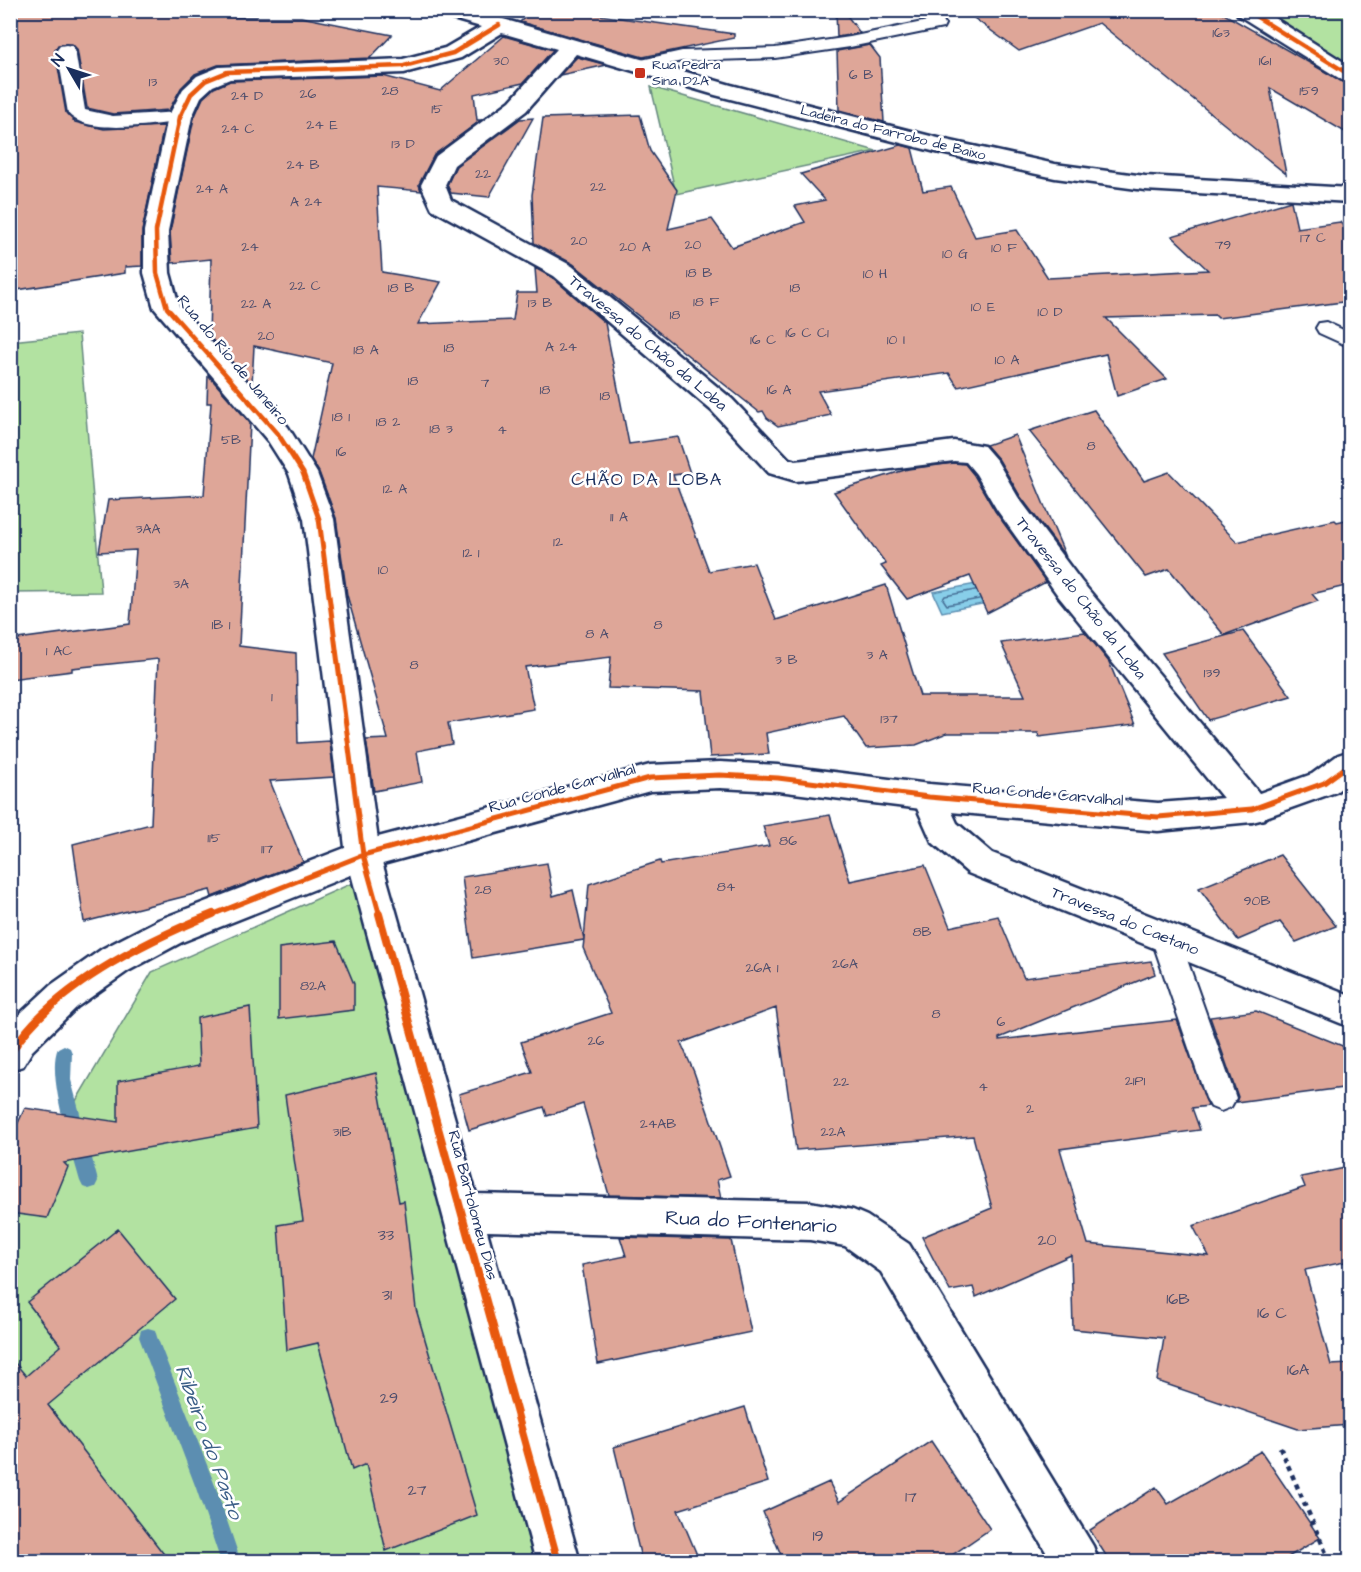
<svg xmlns="http://www.w3.org/2000/svg" width="1361" height="1572" viewBox="0 0 1361 1572" font-family="'Architects Daughter',sans-serif">
<rect width="100%" height="100%" fill="#fff"/>
<filter id="ink" filterUnits="userSpaceOnUse"><feTurbulence type="fractalNoise" baseFrequency=".0167" numOctaves="2"/><feDisplacementMap in="SourceGraphic" scale="12" xChannelSelector="R" yChannelSelector="G"/><feConvolveMatrix kernelMatrix="1 2 1 2 8 2 1 2 1" color-interpolation-filters="sRGB"/></filter>
<g filter="url(#ink)">
<path fill="#b2e2a1" stroke="#668880" stroke-width="1.5" d="M1246,11h104v64z
M651,87l225,64 -200,43z
M79,334l22,258 -90,1v-252z
M357,881l177,680 -523,1v-351l141,-239z"/>
<path fill="#88cee9" stroke="#5c8eb1" stroke-width="1.5" d="M1003,579l9,19 -70,14 -9,-20z"/>
<g fill="none" stroke-linecap="round" stroke-linejoin="round">
<path stroke="#476f96" stroke-width="1.5" d="M975,590l-30,6 -2,3 4,6 32,-6"/>
<path fill="#5c8eb1" fill-rule="evenodd" d="M64,1045l6,3 2,5 -1,27 27,101 -3,6 -6,2 -6,-2 -3,-6c-8,-30 -34,-106 -22,-133z
M148,1328l7,2 2,7 59,151 25,74h-20l-25,-74 -57,-151 2,-7z"/>
</g>
<path fill="#dea698" stroke="#1b2f5e" stroke-width="1.5" d="M10,10h199l-3,7h95l91,18 -22,23 -152,7 -23,9 -14,14 -12,22 -56,4 -26,-6 -10,-59 -5,-5 -14,1 -3,5 11,63 9,9 29,7 60,-3 -22,105v35l-17,1v6l-115,18z
M533,10h60l-2,4 143,20v4l-91,19 -123,-35z
M836,10h7l17,23 -23,4z
M963,10h254l133,76v49l-80,-47 16,86 -187,-151 -80,28z
M504,36l49,14 -30,33 -49,11 3,26h4l-47,35 -15,29 2,7 -44,-4 5,85 59,10 -23,42 95,-4 4,-27h20l-2,-25 18,10 52,45 24,121 49,-7 12,36 -17,2 36,96 45,-8 22,57 110,-35 34,111h105l-24,-53 84,-11 24,30 26,63 -96,12 -1,-4h-91l-31,12 -50,3 -22,-32 -78,17 3,21 -59,3 -7,-66 -95,-3 3,-31 -86,10 9,42 -86,14 4,21 -35,7 5,31 -48,9 -8,-51 22,-1 -41,-144 -11,-77 -17,-46 -8,-13 21,-96 -78,-17 -2,38 -43,-48 2,-77 -39,4 -2,-32 24,-113 9,-20 11,-10 16,-7 153,-5 57,15z
M870,45l10,13 4,64 -45,-12 -2,-59z
M577,57l30,8 -47,10z
M640,115l10,36 27,39 -9,39 44,-10 20,28 73,-25 -10,-16 30,-6 -24,-26 100,-29 11,3 11,43 28,-4 24,50 42,-7 31,48 160,-8 -36,-34 119,-35 6,27 43,-6 10,14v65l-132,17 -3,-3 -109,3 61,61 -50,17 -11,-42 -148,33 -9,-14 -131,18 13,24 -53,11 -11,-8 -4,-7 -4,1 -186,-148 -39,-21 -2,-48 11,-77z
M533,118l-44,79 -38,-4 -4,-8 9,-19 64,-47z
M208,375l42,48 -11,223 57,7 2,90 32,-2 4,36 -64,4 33,81 -91,35 -2,-7 -126,32 -11,-78 78,-20 7,-165 -86,9v3l-62,8v-39l120,-16 6,-74 -37,2 9,-52 96,-5 7,-92h-4z
M1094,410l50,71 25,-9 68,70 98,-22 2,2 13,-3v66l-38,9 6,7 -94,34 -55,-66 -23,8 -117,-146z
M1015,435l34,82 17,40 -46,-61 -21,-36 -13,-15z
M954,463l11,1 9,11 21,36 51,71 -59,31 -17,-37 -63,23 -26,-33 5,-2 -52,-72 74,-23z
M1243,631l48,65 -83,24 -46,-67z
M830,815l20,66 75,-16 25,62 48,-11 26,62 127,-17 4,13 -156,64v2l178,-20 31,86 -16,2 8,22 -140,19 28,95 121,12 -16,-30 112,-39 -4,-10 49,-10v94l-45,9 26,95 19,-1v61l-52,4 -141,-48 7,-43 -91,-9 -2,-74 -95,42 -3,-10 -23,4 -28,-54 70,-29 -19,-72 -177,14 -20,-142 -95,35 13,29 36,104 -13,4 4,18 -112,-3 -26,-91 -36,12 -3,-9 -75,23 -10,-36 73,-22 -11,-30 90,-29 -28,-65 1,-8 -111,18 -11,-81 85,-14 6,33 20,-6 11,49 5,-55 71,-23 1,3 108,-18 -6,-20z
M1280,855l56,71 -40,16 -16,-20 -42,18 -39,-52z
M336,941l18,43v26l-75,9v-71z
M250,1007l7,121 -193,35 4,4 -21,51 -37,-5v-73l15,-32 93,14v-41l81,-15 -2,-48z
M1256,1011l94,38v38l-114,15 2,-5 -28,-80z
M376,1073l23,129 5,-1 12,108 61,206 -91,36 -20,-87 -14,6 -34,-127 -31,7 -9,-125 25,-4 -18,-126z
M118,1229l57,70 -127,106 122,157h-160v-205l16,19 35,-30 -34,-44z
M620,1237l111,3 20,92 -153,32 -16,-99 44,-9z
M745,1407l23,75 -90,28 22,52h-58l-28,-115z
M931,1441l59,88 -48,33h-158l-21,-50 66,-30 10,20z
M1261,1451l59,87 -40,24h-170l-20,-32 66,-43 12,17z"/>
<g fill="none" stroke-linecap="round" stroke-linejoin="round">
<g stroke="#1b2f5e" stroke-width="4">
<path id="service" d="M937,19l6,1 2,4 -2,4 -93,19 -75,11 -93,3 -44,10 -6,-1 -3,-4 3,-4 50,-11 93,-3 75,-11z
M66,45l6,1 3,4 10,60 28,6 67,-4 6,1 3,4 -3,4 -6,1c-25,2 -95,14 -112,-9l-11,-63 3,-4z
M1326,322l24,11v14l-31,-14 -3,-5 3,-5z
M1165,925l10,4 4,8 57,161 -5,9 -10,4 -10,-4 -5,-9 -55,-161 4,-8z"/>
</g>
<g stroke="#1b2f5e" stroke-width="5">
<path id="minor" d="M437,10h35l259,75 215,55 109,24 90,12 205,12v14l-205,-12 -90,-12 -119,-26 -221,-57 -139,-41 -50,57 -72,54 -9,20 6,15 121,66 160,133 57,60 7,2 158,-20 30,5 13,15 21,36 63,84 183,218 5,10 -5,10 -12,3 -12,-3 -181,-222 -62,-87 -21,-36 -10,-12 -12,-1 -158,20 -27,-8 -57,-62 -158,-135 -122,-67 -11,-24 15,-29 74,-55 47,-52 -55,-16 -41,25 -57,15 -174,6 -17,7 -12,11 -9,20 -24,114 2,42 9,33 109,121 29,46 17,46 46,336 96,339 334,8 43,8 14,6 42,28 184,302 6,16h-47l-171,-290 -36,-26 -35,-6 -323,-9 93,331h-44l-190,-707 -42,-336 -15,-45 -21,-33 -114,-133 -10,-35v-42l24,-114 15,-28 14,-13 22,-9 184,-8 42,-11 36,-21 -42,-12z
M929,784l12,4 16,35 35,30 358,142v32l-382,-154 -36,-31 -20,-45 5,-9z"/>
</g>
<g stroke="#1b2f5e" stroke-width="5">
<path id="tertiary" d="M1350,751v30l-14,11 -84,30 -94,9 -229,-21 -151,-19 -58,-3 -70,3 -282,77 -186,74 -54,29 -51,36 -45,44 -9,15 -13,4v-47l41,-38 51,-36 56,-29 205,-79 287,-76 70,-3 58,3 151,19 229,19 93,-7 61,-22 26,-19z"/>
</g>
<g stroke="#1b2f5e" stroke-width="5">
<path id="secondary" d="M1236,10h26l88,56v16l-8,-2 -104,-65z"/>
</g>
<path stroke="#1b2f5e" stroke-width="4.5" stroke-dasharray="5 5" stroke-linecap="butt" d="M1280,1447l50,115"/>
<use href="#service" fill="#fff" fill-rule="evenodd"/>
<use href="#minor" fill="#fff" fill-rule="evenodd"/>
<use href="#tertiary" fill="#fff" fill-rule="evenodd"/>
<use href="#secondary" fill="#fff" fill-rule="evenodd"/>
<g stroke="#fff" stroke-width="8">
<path id="cycleway-far2" d="M1246,10l104,65
M250,402l-83,-94 -10,-35 -1,-42 24,-114 11,-23 14,-13 22,-9 177,-6 49,-13 46,-28"/>
</g>
<g stroke="#fff" stroke-width="9">
<path id="cycleway-far1" d="M249,401l29,33 25,39 16,46 44,336 17,61
M209,916l154,-61 287,-77 70,-3 58,3 151,19 229,20 94,-8 72,-26 26,-19"/>
</g>
<g stroke="#fff" stroke-width="11">
<path id="cycleway" d="M379,914l179,648
M10,1054c39,-65 135,-113 203,-140"/>
</g>
<use href="#cycleway-far2" stroke="#e8590c" stroke-width="4.5"/>
<use href="#cycleway-far1" stroke="#e8590c" stroke-width="5"/>
<use href="#cycleway" stroke="#e8590c" stroke-width="8"/>
</g>
</g>
<rect fill="#c8321e" stroke="#fff" stroke-width="2" x="634" y="67" width="12" height="12" rx="3"/>
<g text-anchor="middle" dominant-baseline="central" stroke-width="5" stroke-linejoin="round" paint-order="stroke">
<g font-size="14" fill="#4c4d6c">
<text x="1221" y="33">163</text>
<text x="501" y="61">30</text>
<text x="1265" y="61">161</text>
<text x="861" y="75">6 B</text>
<text x="153" y="82">13</text>
<text x="390" y="91">28</text>
<text x="1309" y="91">159</text>
<text x="308" y="94">26</text>
<text x="247" y="96">24 D</text>
<text x="437" y="109">15</text>
<text x="322" y="125">24 E</text>
<text x="238" y="129">24 C</text>
<text x="403" y="144">13 D</text>
<text x="303" y="165">24 B</text>
<text x="483" y="174">22</text>
<text x="598" y="187">22</text>
<text x="212" y="189">24 A</text>
<text x="306" y="202">A 24</text>
<text x="1313" y="238">17 C</text>
<text x="579" y="241">20</text>
<text x="693" y="245">20</text>
<text x="1223" y="245">79</text>
<text x="250" y="247">24</text>
<text x="635" y="247">20 A</text>
<text x="1004" y="248">10 F</text>
<text x="955" y="254">10 G</text>
<text x="699" y="273">18 B</text>
<text x="875" y="274">10 H</text>
<text x="305" y="286">22 C</text>
<text x="401" y="288">18 B</text>
<text x="795" y="288">18</text>
<text x="706" y="302">18 F</text>
<text x="540" y="303">13 B</text>
<text x="256" y="304">22 A</text>
<text x="983" y="307">10 E</text>
<text x="1050" y="312">10 D</text>
<text x="675" y="315">18</text>
<text x="807" y="333">16 C C1</text>
<text x="266" y="336">20</text>
<text x="763" y="340">16 C</text>
<text x="896" y="340">10 I</text>
<text x="561" y="347">A 24</text>
<text x="449" y="348">18</text>
<text x="366" y="350">18 A</text>
<text x="1007" y="360">10 A</text>
<text x="413" y="381">18</text>
<text x="485" y="383">7</text>
<text x="545" y="390">18</text>
<text x="779" y="390">16 A</text>
<text x="605" y="396">18</text>
<text x="341" y="417">18 1</text>
<text x="388" y="422">18 2</text>
<text x="441" y="429">18 3</text>
<text x="502" y="430">4</text>
<text x="231" y="440">5B</text>
<text x="1091" y="446">8</text>
<text x="341" y="452">16</text>
<text x="395" y="489">12 A</text>
<text x="619" y="517">11 A</text>
<text x="148" y="529">3AA</text>
<text x="558" y="542">12</text>
<text x="471" y="553">12 1</text>
<text x="383" y="570">10</text>
<text x="181" y="584">3A</text>
<text x="221" y="625">1B 1</text>
<text x="658" y="625">8</text>
<text x="597" y="634">8 A</text>
<text x="59" y="651">1 AC</text>
<text x="877" y="655">3 A</text>
<text x="786" y="660">3 B</text>
<text x="414" y="665">8</text>
<text x="1212" y="673">139</text>
<text x="272" y="697">1</text>
<text x="889" y="719">137</text>
<text x="214" y="838">115</text>
<text x="788" y="841">86</text>
<text x="267" y="849">117</text>
<text x="726" y="887">84</text>
<text x="483" y="890">28</text>
<text x="1257" y="901">90B</text>
<text x="922" y="932">8B</text>
<text x="845" y="964">26A</text>
<text x="762" y="968">26A 1</text>
<text x="313" y="986">82A</text>
<text x="936" y="1014">8</text>
<text x="1001" y="1022">6</text>
<text x="596" y="1041">26</text>
<text x="1135" y="1081">21P1</text>
<text x="841" y="1082">22</text>
<text x="983" y="1087">4</text>
<text x="1030" y="1109">2</text>
<text x="658" y="1124">24AB</text>
<text x="342" y="1132">31B</text>
<text x="833" y="1132">22A</text>
</g>
<g font-size="14" fill="#1b2f5e" stroke="#fff" text-anchor="start">
<text x="652" y="65">Rua Pedra<tspan x="652" dy="16">Sina D2A</tspan></text>
</g>
<g font-size="14" fill="#1b2f5e" stroke="#fff">
<text transform="translate(893 133) rotate(14)">Ladeira do Farrobo de Baixo</text>
</g>
<g font-size="16" fill="#1b2f5e" stroke="#fff">
<text transform="translate(648 343) rotate(40)">Travessa do Chão da Loba</text>
<text transform="translate(233 360) rotate(50)">Rua do Río de Janeiro</text>
<text transform="translate(1081 598) rotate(52)">Travessa do Chão da Loba</text>
<text transform="translate(562 788) rotate(-15)">Rua Conde Carvalhal</text>
<text transform="translate(1048 794) rotate(5)">Rua Conde Carvalhal</text>
<text transform="translate(1125 921) rotate(22)">Travessa do Caetano</text>
<text transform="translate(473 1205) rotate(75)">Rua Bartolomeu Dias</text>
</g>
<g font-size="16" fill="#4c4d6c">
<text x="386" y="1235">33</text>
<text x="1047" y="1240">20</text>
<text x="387" y="1295">31</text>
<text x="1178" y="1299">16B</text>
<text x="1272" y="1313">16 C</text>
<text x="1298" y="1370">16A</text>
<text x="389" y="1398">29</text>
<text x="417" y="1490">27</text>
<text x="911" y="1497">17</text>
<text x="818" y="1536">19</text>
</g>
<g font-size="18" letter-spacing="1.5" fill="#1b2f5e" stroke="#fff">
<text x="647" y="479">CHÃO DA LOBA</text>
</g>
<g font-size="20" fill="#1b2f5e" stroke="#fff">
<text transform="translate(751 1222) rotate(3)">Rua do Fontenario</text>
</g>
<g font-size="21" font-style="italic" fill="#3c5f88" stroke="#fff">
<text transform="translate(209 1442) rotate(70)">Ribeiro do Pasto</text>
</g>
</g>
<rect width="1361" height="1572" fill="none" stroke="#fff" stroke-width="36"/>
<rect x="18" y="18" width="1325" height="1536" fill="none" stroke="#1b2f5e" stroke-width="2" filter="url(#ink)"/>
<g transform="translate(69 69) rotate(309)" stroke="#ffffff" stroke-width="4.5" paint-order="stroke">
<path d="M0-4.5L10 22L0 15L-10 22Z" fill="#1b2f5e"/>
<text y="-9" font-size="16" font-weight="bold" text-anchor="middle" fill="#1b2f5e">N</text>
</g>
</svg>
